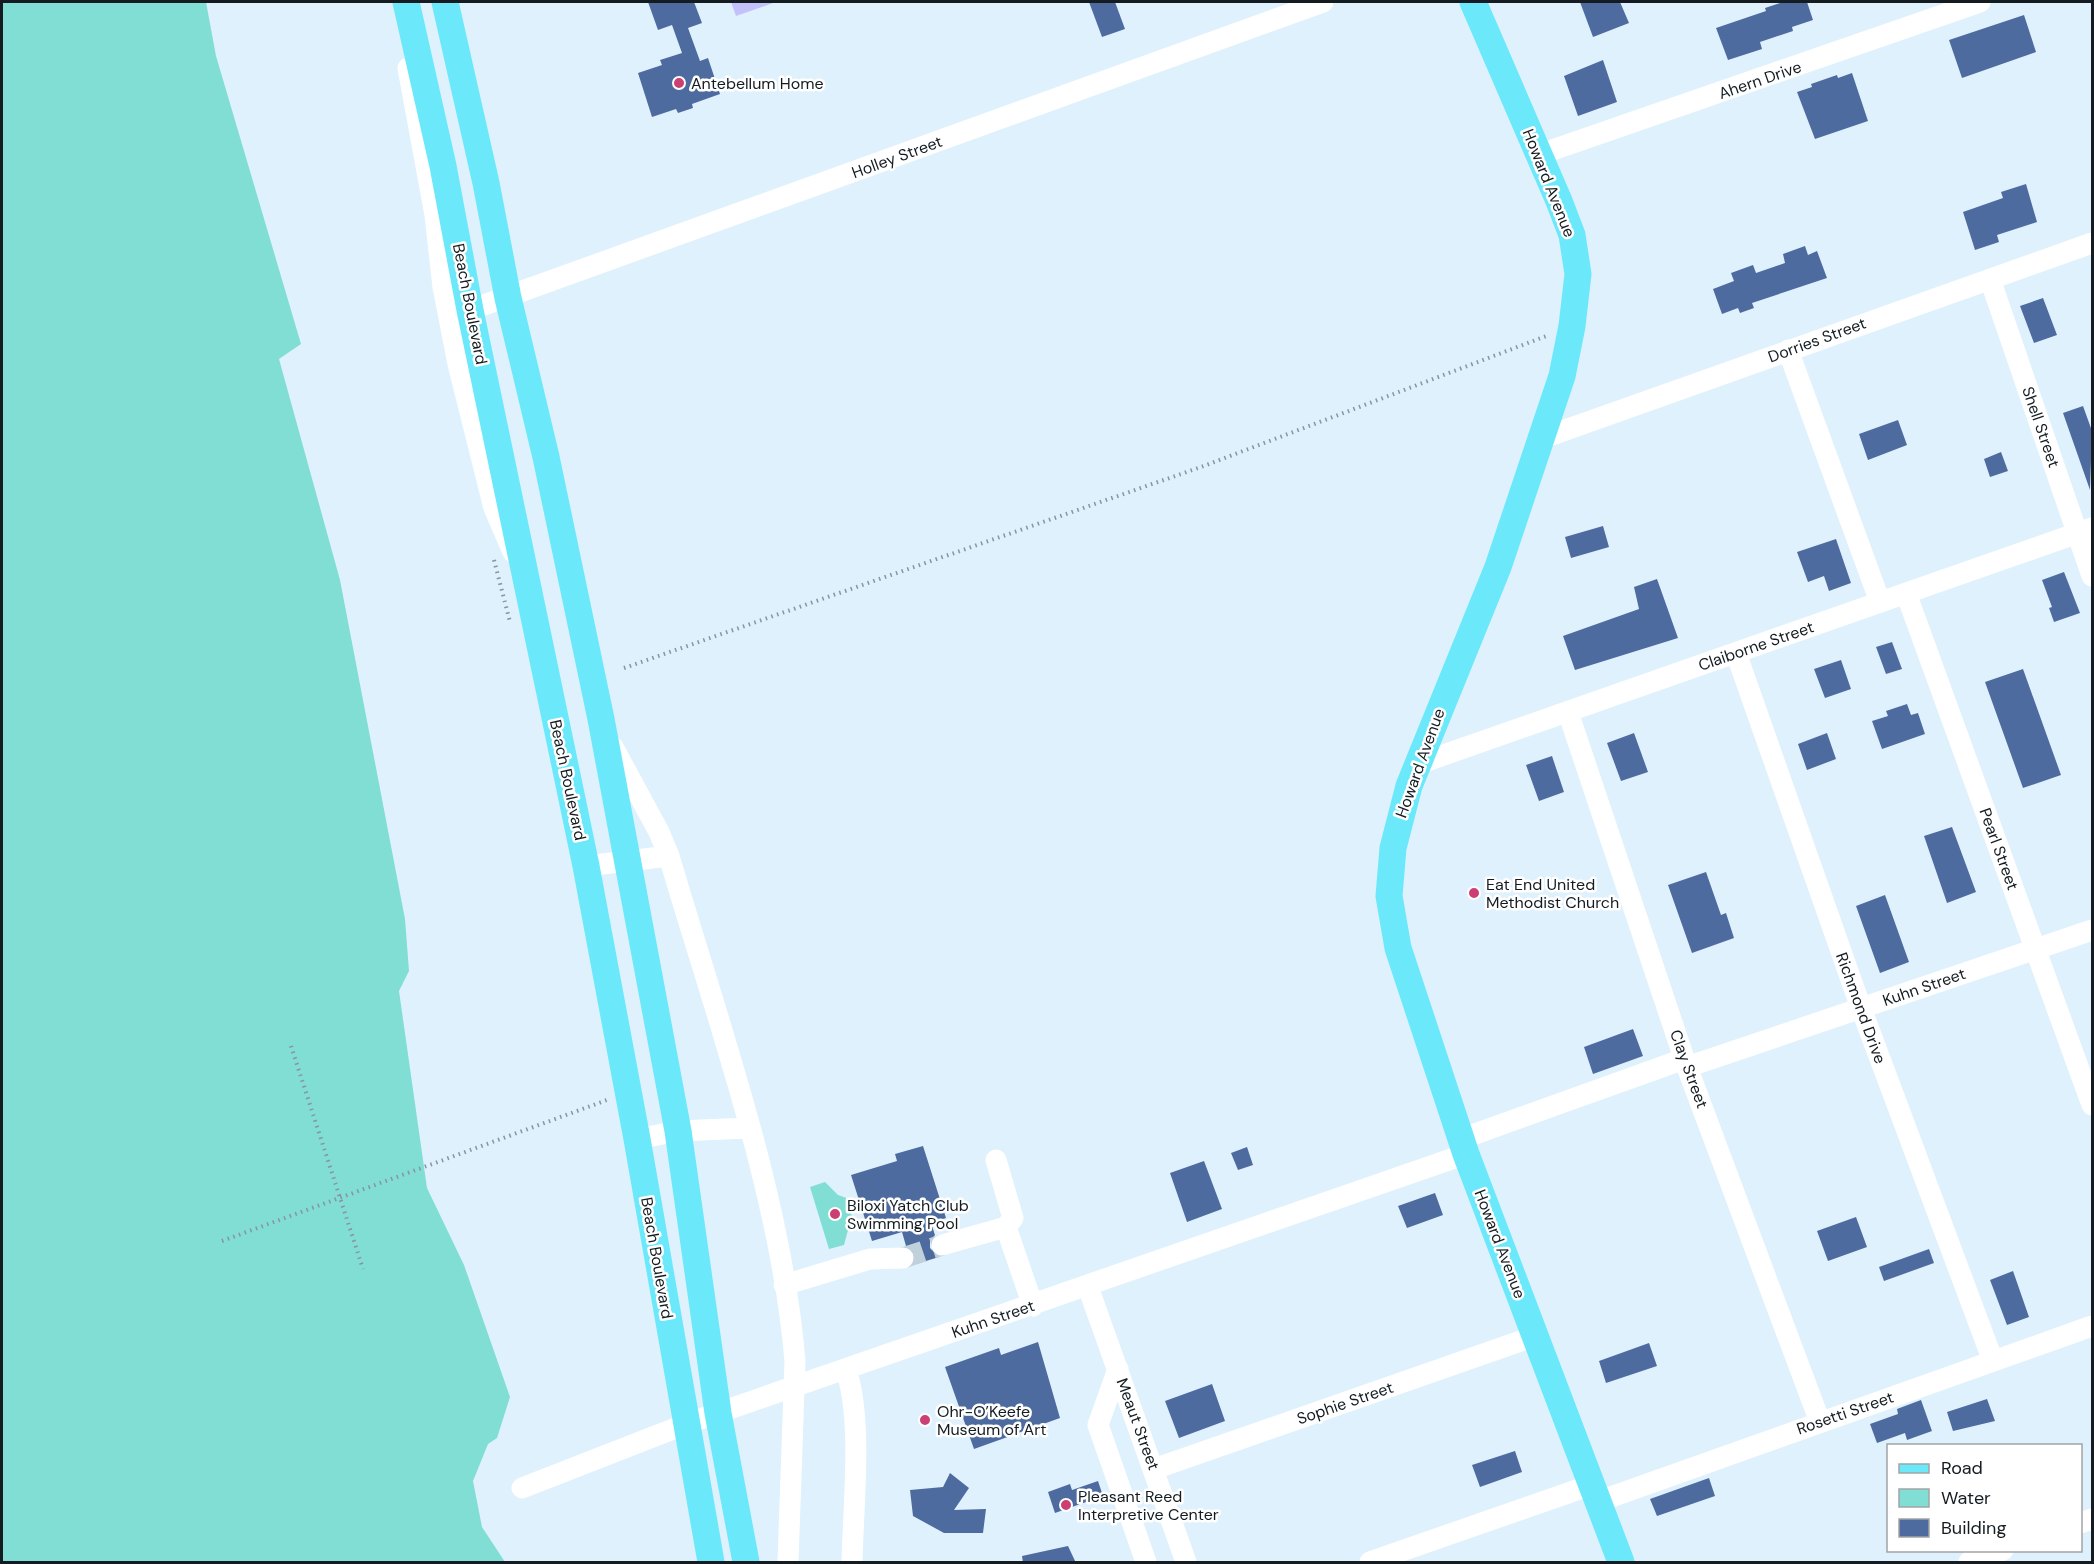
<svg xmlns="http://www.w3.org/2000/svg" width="2094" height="1564" viewBox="0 0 2094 1564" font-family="'DM Sans',sans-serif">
<rect width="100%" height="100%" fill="#dff1fd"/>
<path fill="#c4c1fa" d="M731,2h45l-40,14z"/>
<path fill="#80ded4" d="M2,2h204l10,54 85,288 -22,15 61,221 65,339 4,52 -10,20 28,197 37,77 46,132 -13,41 -9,6 -15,37 9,46 23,35h-503z
M825,1182l13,13 11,4 1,13 6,10 -8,8 -4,15 -15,4 -19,-62z"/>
<path fill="#4e6ba0" d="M648,2h46l8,21 -14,5 12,33 8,-3 12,36 -28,10 1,4 -15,5 -2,-4 -24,8 -14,-44 24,-8 -2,-5 22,-7 -10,-28 -14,5z
M1089,2h26l10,27 -23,8z
M1580,2h40l9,21 -36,14z
M1783,2h24l6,18 -21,7 1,4 -33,11 2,7 -34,11 -12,-32 50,-17 -1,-3z
M2024,15l12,37 -74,26 -13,-38z
M1603,60l14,42 -39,14 -14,-40z
M1852,73l16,48 -53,18 -18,-47 15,-5 -1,-3 26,-9 1,3z
M2026,184l11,38 -40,13 2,7 -24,8 -12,-38 40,-14 -2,-6z
M1805,246l3,9 9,-4 10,27 -75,25 2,5 -14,5 -2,-5 -16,6 -9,-25 21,-8 -3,-8 22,-8 3,8 29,-10 -2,-9z
M2043,298l14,37 -23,8 -14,-37z
M2083,406l9,25 -2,59 -27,-77z
M1898,420l9,25 -39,15 -9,-26z
M2001,452l7,19 -18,6 -6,-18z
M1603,526l6,21 -38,11 -6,-21z
M1836,539l15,44 -22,8 -5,-15 -16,6 -11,-30z
M2064,572l16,41 -26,9 -5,-14 3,-1 -10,-27z
M1657,579l21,59 -103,32 -12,-34 76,-27 -5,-22z
M1892,642l10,27 -16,5 -10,-27z
M1841,660l10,29 -26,9 -11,-29z
M2023,669l38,106 -38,13 -38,-106z
M1907,704l4,11 7,-2 7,21 -43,15 -10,-28 16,-5 -2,-5z
M1634,733l14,39 -27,9 -14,-38z
M1827,733l9,26 -29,11 -9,-26z
M1552,756l12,36 -25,9 -13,-36z
M1952,827l24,65 -29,11 -23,-67z
M1706,872l15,43 5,-2 8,25 -42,15 -24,-68z
M1885,895l24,67 -29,11 -24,-67z
M1633,1029l10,27 -50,18 -9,-27z
M923,1146l23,72 -15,5 4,12 -5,6v7l9,9 -26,8 3,-7 -2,-6 -8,-6 -4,-14 -30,9 -21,-66 46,-14 -2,-7z
M1247,1147l6,18 -15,5 -7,-17z
M1204,1161l18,48 -35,13 -17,-49z
M1435,1193l8,22 -36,13 -9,-22z
M1856,1217l11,30 -39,14 -11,-30z
M1929,1249l5,14 -50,18 -5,-14z
M2013,1271l16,46 -22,8 -17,-45z
M1038,1342l22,76 -86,31 -29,-82 54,-19 2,7z
M1649,1343l8,23 -51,17 -7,-22z
M1212,1384l13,37 -46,17 -14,-37z
M1987,1399l8,22 -42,10 -6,-19z
M1921,1400l11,31 -25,9 -2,-7 -28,10 -7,-19 28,-10 -1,-5z
M1515,1451l7,21 -42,15 -8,-22z
M950,1473l19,15 -15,22 32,-1 -3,24h-39l-31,-17 -3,-26 33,-3z
M1709,1478l6,18 -58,20 -7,-17z
M1098,1481l5,15 -48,17 -7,-21 22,-8 2,6z
M1068,1546l8,17h-53l-1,-7z"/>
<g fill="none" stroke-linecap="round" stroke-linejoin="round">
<path stroke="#c1d1dc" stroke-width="21" stroke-dasharray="21 10" stroke-linecap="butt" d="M903,1258l39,-13"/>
<path stroke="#87959e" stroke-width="4" stroke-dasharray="1.5 4.5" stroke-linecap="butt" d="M494,560l16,62
M624,668l577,-201 348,-132
M291,1046l72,223
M222,1241l385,-141"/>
<path stroke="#fff" stroke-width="21" d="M408,68l27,147 8,72 15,77 36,144 19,44
M1538,155l442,-153
M1990,279l102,297
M470,310l853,-308
M1788,350l92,252
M1543,438l549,-195
M1906,593l186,512
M1736,653l125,355 132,353
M1568,712l119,355 133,355
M613,747l46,85 10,24c47,161 112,338 126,505l-7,201
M1418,764l674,-236
M586,866l83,-10
M1687,1067l405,-137
M637,1139l41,-8 71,-3
M1461,1139l223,-80
M996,1160l17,58 -7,9
M942,1245l64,-18 27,79
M784,1285l86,-26 33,-1
M1088,1287l98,275
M1118,1369l-20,56 48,137
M846,1370c17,49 7,138 6,192
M1154,1469l381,-133
M522,1488l164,-64 780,-270
M1597,1502l495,-176
M2080,1523l12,-4
M1370,1562l221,-77
M1969,1562l34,-12"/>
<path stroke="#6be9fb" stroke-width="27" d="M406,2l37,164 27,144 116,556 51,273 74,423
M445,2l41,181 22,115 38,159 55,262 77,412 40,282 28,149
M1473,2l86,199 13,34 6,39 -6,52 -10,50 -64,191 -89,219 -16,62 -4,48 9,52 68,206 155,408"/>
</g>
<g fill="#cb3f73" stroke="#fff" stroke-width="2">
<circle cx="679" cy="83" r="6"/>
<circle cx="1474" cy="893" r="6"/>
<circle cx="835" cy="1214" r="6"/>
<circle cx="925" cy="1420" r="6"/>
<circle cx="1066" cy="1505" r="6"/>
</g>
<g text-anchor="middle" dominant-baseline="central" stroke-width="5" stroke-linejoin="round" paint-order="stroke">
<g font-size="16" fill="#141c21" stroke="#fff">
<text transform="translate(1760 80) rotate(-19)">Ahern Drive</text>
<text transform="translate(897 157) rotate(-20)">Holley Street</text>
<text transform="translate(1549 183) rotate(68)">Howard Avenue</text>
<text transform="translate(470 304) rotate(79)">Beach Boulevard</text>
<text transform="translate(1817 340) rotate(-20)">Dorries Street</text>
<text transform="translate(2041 427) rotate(71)">Shell Street</text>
<text transform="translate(1756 646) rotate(-19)">Claiborne Street</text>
<text transform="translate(1420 763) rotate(-70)">Howard Avenue</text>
<text transform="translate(568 780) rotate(78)">Beach Boulevard</text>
<text transform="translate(1999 849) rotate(70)">Pearl Street</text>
<text transform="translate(1924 987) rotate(-19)">Kuhn Street</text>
<text transform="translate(1861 1008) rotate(70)">Richmond Drive</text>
<text transform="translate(1689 1069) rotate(70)">Clay Street</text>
<text transform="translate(1500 1244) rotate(69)">Howard Avenue</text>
<text transform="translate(657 1258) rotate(80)">Beach Boulevard</text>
<text transform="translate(993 1319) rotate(-19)">Kuhn Street</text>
<text transform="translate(1345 1403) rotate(-19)">Sophie Street</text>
<text transform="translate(1845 1413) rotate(-19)">Rosetti Street</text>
<text transform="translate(1138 1424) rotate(70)">Meaut Street</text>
</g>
<g font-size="16" fill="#141c21" stroke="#fff" text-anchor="start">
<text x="691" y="83">Antebellum Home</text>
<text x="1486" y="884">Eat End United<tspan x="1486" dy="18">Methodist Church</tspan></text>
<text x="847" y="1205">Biloxi Yatch Club<tspan x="847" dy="18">Swimming Pool</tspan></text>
<text x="937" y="1411">Ohr-O’Keefe<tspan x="937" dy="18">Museum of Art</tspan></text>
<text x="1078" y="1496">Pleasant Reed<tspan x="1078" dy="18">Interpretive Center</tspan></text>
</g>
</g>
<rect width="2094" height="1564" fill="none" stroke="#141c21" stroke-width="6"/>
<rect x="1887" y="1444" width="195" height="108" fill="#ffffff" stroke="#a1a4a6" stroke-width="1.5"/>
<rect x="1899" y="1464" width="30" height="9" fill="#6be9fb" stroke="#a1a4a6" stroke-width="1.5"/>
<text x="1941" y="1474" font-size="18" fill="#141c21">Road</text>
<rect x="1899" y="1489" width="30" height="18" fill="#80ded4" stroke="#a1a4a6" stroke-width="1.5"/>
<text x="1941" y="1504" font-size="18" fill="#141c21">Water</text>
<rect x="1899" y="1519" width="30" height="18" fill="#4e6ba0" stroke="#a1a4a6" stroke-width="1.5"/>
<text x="1941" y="1534" font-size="18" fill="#141c21">Building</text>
</svg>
